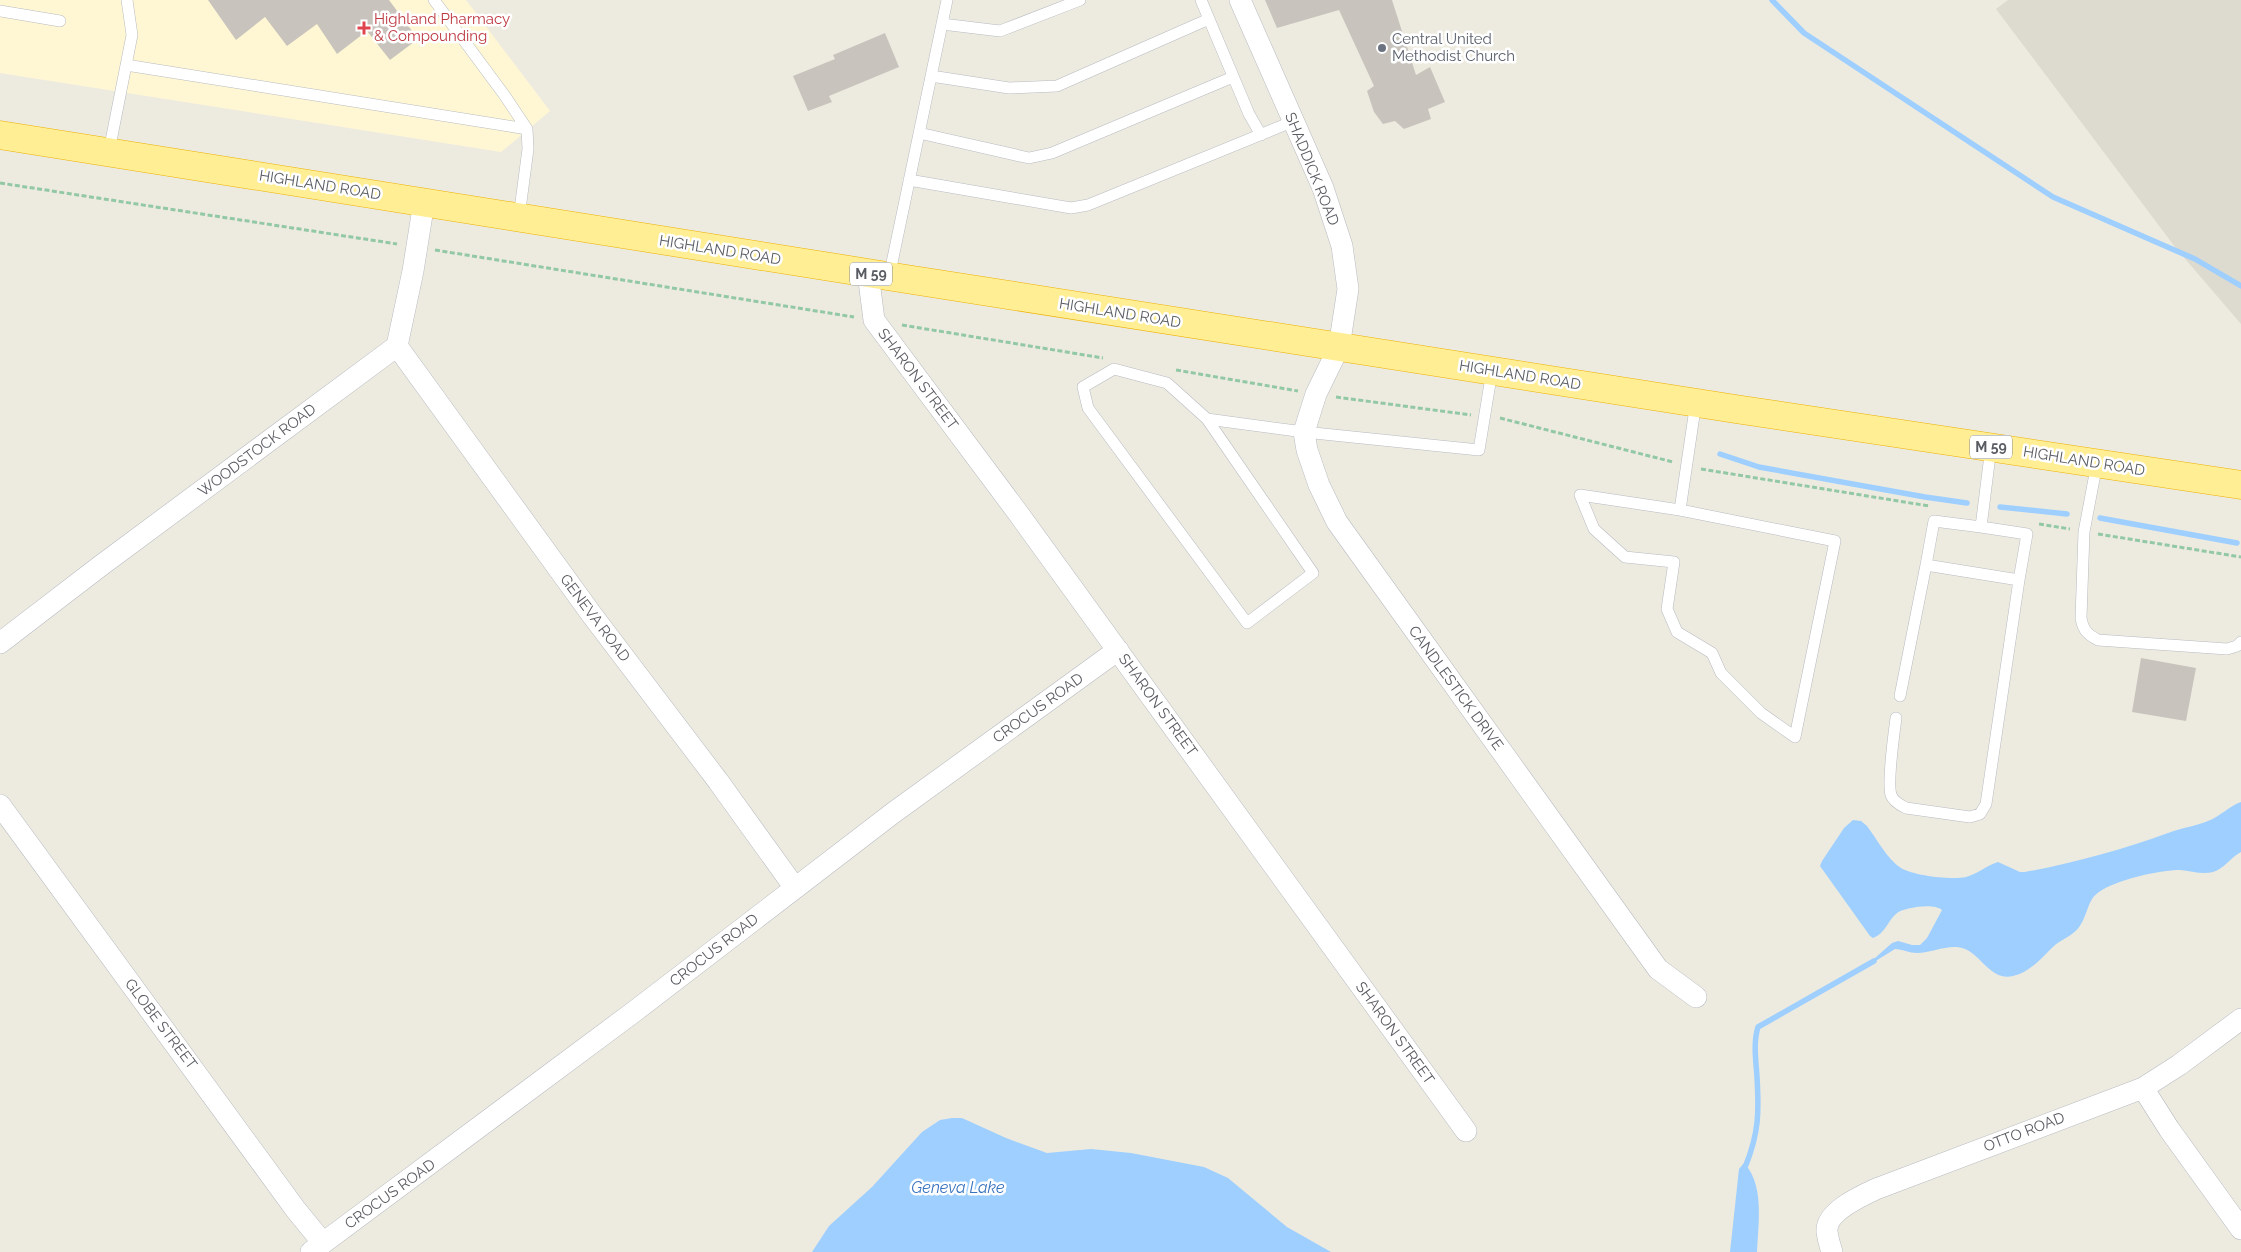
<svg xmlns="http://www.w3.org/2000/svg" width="2241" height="1252" viewBox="0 0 2241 1252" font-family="Raleway,sans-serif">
<rect width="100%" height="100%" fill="#edebe0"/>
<path fill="#fff7d3" d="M0,0h466l84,111 -49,41 -501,-79z"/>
<path fill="#dddacf" d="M2008,0h233v324l-66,-77 -179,-238z"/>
<path fill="#9ecfff" d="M2241,802v50c-10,5 -17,17 -28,20 -10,3 -22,-1 -33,-2 -21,0 -64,10 -81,22 -11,7 -11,21 -18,32 -5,10 -17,14 -26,21 -13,12 -24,27 -42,31 -22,5 -31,-20 -48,-27 -15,-6 -32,4 -48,4 -8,0 -15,-4 -22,-4l-21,13 1,-4 17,-15 6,-2 14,4h8l7,-7 15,-28c-8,-7 -36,-3 -45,3 -9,7 -12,21 -24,25l-3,-2 -50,-70 2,-5 22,-33 9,-8 8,1 6,5c10,13 20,33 34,42 14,8 50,12 65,9 12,-3 21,-12 32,-15l22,10h5c49,-9 96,-22 143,-39 13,-5 28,-7 40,-12 13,-5 21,-15 33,-19z
M952,1118h10l44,20 41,15 44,-4 40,4 73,14 24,11 59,49 44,25h-519l17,-26 43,-39 50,-55 18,-12z
M1744,1163c21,22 14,61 13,89h-27l9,-83z"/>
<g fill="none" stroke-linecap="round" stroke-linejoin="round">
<path stroke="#9ecfff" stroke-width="5.5" d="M1772,0l32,33 249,164 142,62 46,27
M1720,454l39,13 166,30 42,6
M2000,507l67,7
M2100,518l137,25
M1746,1165c13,-33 13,-53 11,-88 -1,-16 -4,-34 1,-50l116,-66"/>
</g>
<path fill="#c8c4bd" d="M208,0h181l29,39 -28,21 -23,-29 -30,23 -20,-30 -30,22 -22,-29 -29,23z
M1265,0h127l24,75 14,-8 15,35 -17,7 3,10 -27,10 -9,-8 -12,3 -9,-12 -7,-21 7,-5 -35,-76 -62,18z
M885,33l14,34 -70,29 3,6 -24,9 -15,-35 42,-17 -2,-4z
M2141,658l55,10 -10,53 -54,-9z"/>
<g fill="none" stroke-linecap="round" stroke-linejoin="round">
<g stroke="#b8bac0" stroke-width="12">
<path id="service" d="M434,0l71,96 22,33 1,20 -9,68
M1201,0l48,114 12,21
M0,11l60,10
M942,24l58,7 80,-31
M126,65l401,64
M931,76l78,12 48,-2 152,-67
M919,133l110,25 23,-5 181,-76
M109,151l23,-116 -5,-35
M909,180l162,28 17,-3 206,-84
M889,277l58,-277
M1207,419l106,154 -66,50 -159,-215 -5,-21 31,-18 53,14 40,36 97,13 175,18 13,-79
M2097,463l-13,69 -3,86c2,12 6,16 17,22l129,9 10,-3 4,-4
M1680,510l155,31 -40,196 -34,-24 -40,-40 -9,-20 -35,-21 -10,-23 7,-47 -49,-5 -31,-28 -14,-34 100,15 16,-108
M1981,527l-47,-6 -8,44 93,15 8,-46 -46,-7 10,-80
M1900,696l26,-131
M1896,718c-2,16 -9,64 -5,77 2,6 9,10 15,13l64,9 10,-3 6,-10 33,-224"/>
</g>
<g stroke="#b8bac0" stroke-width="22">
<path id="minor" d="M1240,0l83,188 19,58 6,43 -9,58 -23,47 -12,38 3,18 12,35 18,37 321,447 38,28
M868,273l6,47 144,193 448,618
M397,346l195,269 126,166 77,107
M0,643l99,-76 298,-221 16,-75 11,-69
M0,805l296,405 27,33
M2143,1088l26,41 72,100
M311,1252l324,-241 258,-198 225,-163
M1832,1252c-2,-6 -4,-13 -5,-20 -2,-20 34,-36 49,-43l267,-101 36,-23 62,-46"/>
</g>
<g stroke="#edb000" stroke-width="29">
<path id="trunk" d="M0,135l868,138 874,137 499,75"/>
</g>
<path stroke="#93c8a5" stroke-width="3" stroke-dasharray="5 2.5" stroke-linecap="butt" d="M0,183l397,61
M435,250l419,67
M902,325l201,33
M1176,370l122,21
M1336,397l135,18
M1500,418l173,44
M1701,469l228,37
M2039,524l31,5
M2098,534l143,23"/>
<use href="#service" stroke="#fff" stroke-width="11"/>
<use href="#minor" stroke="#fff" stroke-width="21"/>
<use href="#trunk" stroke="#ffee94" stroke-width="28"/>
</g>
<path fill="#e0444e" stroke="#fff" stroke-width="2" d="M361.5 20.5h5v5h5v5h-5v5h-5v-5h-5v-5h5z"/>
<circle fill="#6b7280" stroke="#fff" stroke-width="2" cx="1382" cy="48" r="5"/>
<g text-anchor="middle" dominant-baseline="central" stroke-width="5" stroke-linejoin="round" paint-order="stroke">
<g fill="#fff" stroke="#8b8d91" stroke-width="1">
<rect x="850" y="262.5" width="42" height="23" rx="4"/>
<rect x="1970" y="435.5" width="42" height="23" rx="4"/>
</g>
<g font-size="14" font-weight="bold" fill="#595c62">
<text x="871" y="274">M 59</text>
<text x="1991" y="447">M 59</text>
</g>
<g font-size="15" fill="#be3a42" stroke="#fff" text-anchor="start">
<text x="374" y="19">Highland Pharmacy<tspan x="374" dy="17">&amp; Compounding</tspan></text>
</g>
<g font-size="15" fill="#5b616d" stroke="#fff" text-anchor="start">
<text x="1392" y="39">Central United<tspan x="1392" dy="17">Methodist Church</tspan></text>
</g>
<g font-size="15" fill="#595c62" stroke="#fff">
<text transform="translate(1312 169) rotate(68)">SHADDICK ROAD</text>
<text transform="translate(320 185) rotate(9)">HIGHLAND ROAD</text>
<text transform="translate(720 250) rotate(9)">HIGHLAND ROAD</text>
<text transform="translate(1120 313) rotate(9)">HIGHLAND ROAD</text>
<text transform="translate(1520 375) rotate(9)">HIGHLAND ROAD</text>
<text transform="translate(918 379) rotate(53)">SHARON STREET</text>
<text transform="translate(257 450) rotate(-37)">WOODSTOCK ROAD</text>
<text transform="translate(2084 461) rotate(9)">HIGHLAND ROAD</text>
<text transform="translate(595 618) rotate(53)">GENEVA ROAD</text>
<text transform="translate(1456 688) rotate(54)">CANDLESTICK DRIVE</text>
<text transform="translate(1158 705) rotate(54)">SHARON STREET</text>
<text transform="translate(1038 708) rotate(-36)">CROCUS ROAD</text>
<text transform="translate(714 950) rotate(-38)">CROCUS ROAD</text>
<text transform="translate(161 1024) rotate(53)">GLOBE STREET</text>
<text transform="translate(1395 1033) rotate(54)">SHARON STREET</text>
<text transform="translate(2024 1132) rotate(-21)">OTTO ROAD</text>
<text transform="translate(390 1194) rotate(-36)">CROCUS ROAD</text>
</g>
<g font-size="16" font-style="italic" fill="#3873c0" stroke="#fff">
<text x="958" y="1187">Geneva Lake</text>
</g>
</g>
</svg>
